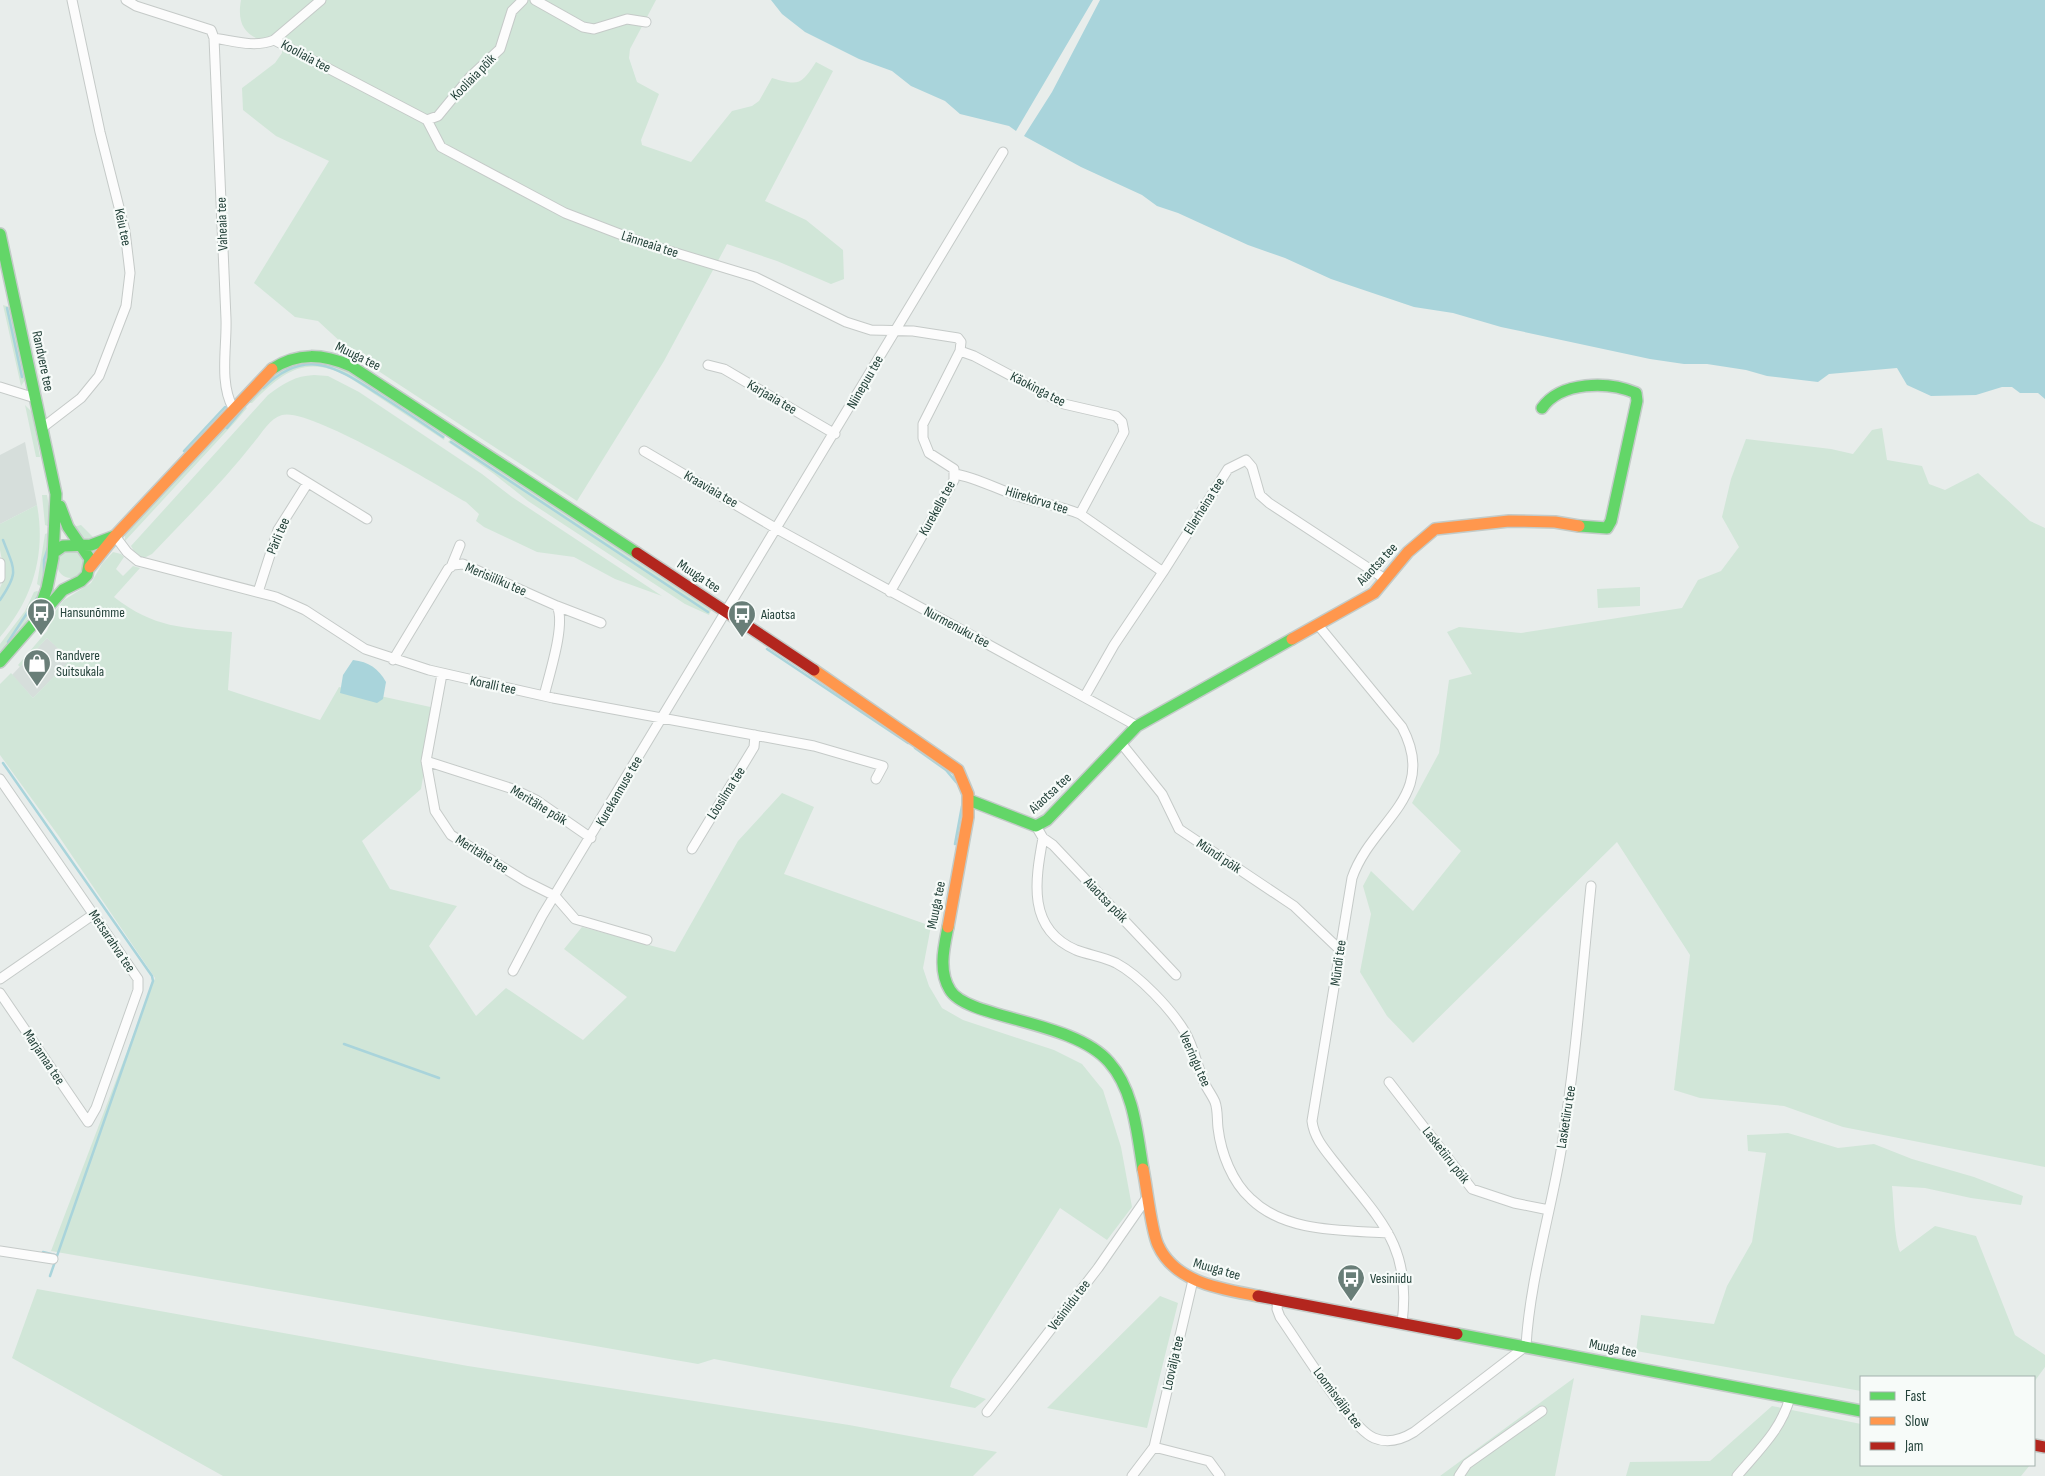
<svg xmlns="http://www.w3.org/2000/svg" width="2045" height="1476" viewBox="0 0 2045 1476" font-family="'Sofia Sans Condensed',sans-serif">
<rect width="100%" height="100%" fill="#e8edeb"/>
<path fill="#d6dedb" d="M25,442l12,63 -37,19v-69z
M47,638l24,22 -38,38 -21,-23z"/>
<path fill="#d1e6d8" d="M241,0h415l-26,49 -1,9 8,24 22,12 -18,46 1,5 49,17 41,-51 20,-5 7,-5 13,-23c27,8 29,7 44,-16l17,9 -68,130 41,19 37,30 1,29 -13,5 -54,-23 -50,-17 -63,117 -87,140 -220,-144 -39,-36 -23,-4 -41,-34 75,-122 -53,-25 -33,-26 -1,-22 33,-25 7,-10v-6c-28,-8 -47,-13 -41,-47z
M3,305l6,2 16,73 -4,6z
M309,360l28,5 26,14 83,54 -2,7 -94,-62c-43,-25 -68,-6 -98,25h-4c18,-25 31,-34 61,-43z
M314,375l14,1 31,16 123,82 30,23 150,99 -47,-17 -41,-22 -37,-5 -53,-25 -8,-6 3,-7 -13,-12c-29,-17 -157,-95 -184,-87 -12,3 -20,18 -27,26 -31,40 -68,76 -103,113l-8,4 -7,-2 -6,-10 137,-151c16,-12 27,-19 46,-20z
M25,405l7,7 8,45h-4z
M243,405l4,3 -11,13 -111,120v-6z
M1882,428l5,32 35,6 7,18 16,6 33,-17 52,48 15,7v639l-202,-40 -59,-21 -84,-8 -26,-8 16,-135 -73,-113 -204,201 -26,-27 -27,-44 11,-58 -8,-28 8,-15 42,40 48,-60 -49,-48 27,-50 10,-73 23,-6 -25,-42 12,-5 62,6 161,-25 16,-28 23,-9 18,-24 -17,-30 9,-38 15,-40 85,10 22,5 19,-24z
M452,438l260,170 -3,7 -24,-11 -157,-103 -34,-27 -46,-32z
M42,495h5l6,33 -8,-3z
M37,505c9,49 -4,94 -37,132v-49l5,-12 -5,-26v-26z
M81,525l14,14 -13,-1 -9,-11z
M48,533h5l-7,26 -3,29 -6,-4 8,-50z
M57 564a14 14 0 1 1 28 0a14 14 0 1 1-28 0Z
M113,552l8,2 3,3 -8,12 7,7 10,-10 7,2 -26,29c40,31 69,31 118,35l-4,58 92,30 19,-33 96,21 -14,81 -59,52 28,48 67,17 -28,40 47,70 30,-28 77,52 44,-43 -63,-48 18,-22 93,25 63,-111 44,-48 32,14 -30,67 147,52 -8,42 6,18 13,22 21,12 91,30 28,14 21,26 18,57 11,60 -25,33 -47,-32 -108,172 -2,7 36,12 -11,9 -261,-49 -16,5 -647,-113 104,-273 -97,-143 -58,-80v-71l11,-11 22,25 37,-38 -23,-22 -27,29 -2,-2 29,-34 6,-17 11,-14 27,-17 11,-19z
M1640,587v19l-42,2 -1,-19z
M37,591l5,2c-10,22 -23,42 -42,58v-7l25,-33 9,-19z
M1788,1133l50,15 36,-4 38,15 62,18 49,19 -2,9 -50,-7 -46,-10 -33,-2c2,18 2,52 8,66l35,-26 41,10 39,99 30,20v12l-11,15v-5h-173v14l-225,-40 5,-36 73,9 13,-38 25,-44 14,-89 -18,-2 -1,-16z
M37,1289l431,77 381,59 148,27 -24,24h-750l-211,-118z
M1160,1296l18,7 -31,125 -100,-20z
M1574,1378l-19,98h-115z
M1772,1406l89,18v41h169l-9,11h-395l4,-14 80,-1z"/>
<path fill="#a9d4db" d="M771,0h322l-77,131 -7,-5 -49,-12 -15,-13 -34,-15 -19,-15 -33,-12 -54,-27 -23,-18z
M1100,0h945v399l-7,-6h-18l-8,-6h-10l-26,8 -45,1 -24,-11 -10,-17 -68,6 -11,8 -51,-6 -21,-6 -39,-6h-23l-34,-5 -149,-32 -48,-14 -39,-6 -83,-28 -46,-21 -37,-13 -70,-32 -21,-7 -15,-11 -61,-28 -57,-31 28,-44z
M353,660c16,2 25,8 33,22l-3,17 -6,4 -37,-10 3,-18z"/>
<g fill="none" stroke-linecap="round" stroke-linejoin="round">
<path stroke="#a9d4db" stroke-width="2.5" d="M7,308l15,69
M263,388c43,-42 73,-21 115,6 22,14 43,28 65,43
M227,428l15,-18
M451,442l257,170
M184,451l41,-44
M44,574v-14l5,-15
M0,600c19,-28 15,-29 3,-60
M8,642l29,-44
M767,649l141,94
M915,748l31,22 10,12
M3,763l149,213 1,5 -103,295
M955,844l7,-38
M344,1044l95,34
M43,1252l12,3"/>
<g stroke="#c5cac8" stroke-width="11">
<path id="street" d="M126,0l10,6 75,24 3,8c20,3 41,10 60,2l153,80
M535,0l48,27 11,2 33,-10 19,3
M214,38c4,93 8,187 12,281 1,28 -7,64 7,89
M274,40l47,-40
M427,120l14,27 124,66 78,30 112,34 91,45 25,8 42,1 45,7 3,4 -1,9 14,5 90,48 52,12 6,6 2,10 -44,82
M427,120l11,-4 32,-39 30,-28 12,-38 11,-11
M708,365l16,4 111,65
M0,387l35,11
M42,428l39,-30 18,-22 27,-70 4,-33 -5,-42 -25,-99 -28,-132
M644,451l133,78 360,197
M292,473l75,46
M955,474c23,4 43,16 66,23 19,6 40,9 59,17l83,58
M115,536l12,16 11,9 138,36 29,13 60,39 64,21 124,28 261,48 69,20 -7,13
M0,563v15
M451,567l9,-22
M258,592l20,-62 29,-46
M890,592l64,-112v-11l-25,-16 -6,-15v-14l37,-73
M557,606l44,17
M1318,625l84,102c37,70 -30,93 -50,151l-40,243c2,17 13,29 24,43 44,56 76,82 66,159
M393,660l55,-91 5,-4 10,-1 94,42c9,18 -8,69 -13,90
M442,674l-16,87 9,50 16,24 74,46 30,15 20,23 72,21
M1085,696l29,-51 49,-73 65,-103 18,-9 6,7 8,28 9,8 116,76
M1121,743l41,51 17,35 115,77 45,43
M426,761l87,28 23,11 55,38
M0,779l138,200v11l-42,118 -8,14 -88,-129
M1036,826l7,12 10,7 123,130
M1043,838c-8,43 -16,91 33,112 13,5 28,7 40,13 24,13 55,46 69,69 9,15 12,34 19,50 3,7 8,13 11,20 3,8 2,18 3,26 3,25 14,54 33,71 35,34 92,31 137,34
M692,849l62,-102 1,-12
M513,971l29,-55 461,-764
M0,979l94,-65
M1389,1082l83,107 42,14 35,7
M0,1251l53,8
M1278,1300l-1,9 3,8c18,25 70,111 94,121 14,6 27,2 40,-6l112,-86c4,-67 25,-134 36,-201 14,-86 20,-172 29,-259
M987,1412l111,-144 50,-72
M1154,1447l55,14 11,15
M1132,1476l22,-29 39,-167
M1459,1476l8,-12 75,-53
M1737,1476c21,-25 45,-47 53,-79"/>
</g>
<g stroke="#c3cbc8" stroke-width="14">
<path id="fast" d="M0,234l56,260 -3,64 -6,30 -11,31
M272,369c26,-17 51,-15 79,-3l286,187
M1542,408c19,-27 66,-27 94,-15l1,8 -26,120 -4,7 -28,-2
M56,551l7,-5 28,-1 24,-9
M0,662l63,-72 18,-9 6,-6 3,-16 -22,-32 -8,-21
M969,800l67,26 11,-6 90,-94 155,-87
M948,927c-4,20 -10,44 2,63 17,29 123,30 159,72 25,28 28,71 34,107
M1457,1334l404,77"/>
</g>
<g stroke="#c3cbc8" stroke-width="14">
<path id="slow" d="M90,567l25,-31 157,-167
M1292,639l82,-46 34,-41 27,-23 74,-8 46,1 24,4
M814,670l144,100 10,24v23l-20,110
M1143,1169c4,19 8,61 15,76 17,38 64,44 100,51"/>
</g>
<g stroke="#c3cbc8" stroke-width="14">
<path id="jam" d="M637,553l177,117
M1258,1296l199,38
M2034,1445l11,2"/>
</g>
<use href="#street" stroke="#fcfcfc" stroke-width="9"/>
<use href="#fast" stroke="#63d668" stroke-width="11"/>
<use href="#slow" stroke="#ff974d" stroke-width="11"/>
<use href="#jam" stroke="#b3261e" stroke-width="11"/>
</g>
<defs>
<g id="bus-pin" transform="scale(1.4375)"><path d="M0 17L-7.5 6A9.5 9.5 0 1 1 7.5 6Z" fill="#697e78" stroke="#f7fbf9"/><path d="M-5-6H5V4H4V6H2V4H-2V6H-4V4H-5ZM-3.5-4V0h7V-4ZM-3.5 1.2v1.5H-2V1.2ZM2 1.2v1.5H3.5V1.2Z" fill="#fff"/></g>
<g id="shop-pin" transform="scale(1.4375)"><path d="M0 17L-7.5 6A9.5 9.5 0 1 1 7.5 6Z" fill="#697e78" stroke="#f7fbf9"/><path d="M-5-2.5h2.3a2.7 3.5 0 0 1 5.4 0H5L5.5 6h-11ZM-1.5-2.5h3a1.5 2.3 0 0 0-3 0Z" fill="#fff"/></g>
</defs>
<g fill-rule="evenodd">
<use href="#bus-pin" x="41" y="612"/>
<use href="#bus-pin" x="742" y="614"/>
<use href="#shop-pin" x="37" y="663"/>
<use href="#bus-pin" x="1351" y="1278"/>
</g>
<g text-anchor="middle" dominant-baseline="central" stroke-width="4.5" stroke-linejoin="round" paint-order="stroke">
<g font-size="14" fill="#24423a" stroke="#f7fbf9">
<text transform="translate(306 56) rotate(28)">Kooliaia tee</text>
<text transform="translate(473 77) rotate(-46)">Kooliaia põik</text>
<text transform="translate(222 224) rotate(-92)">Vaheaia tee</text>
<text transform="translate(123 227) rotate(78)">Keiu tee</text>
<text transform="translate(650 244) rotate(18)">Länneaia tee</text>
<text transform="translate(358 356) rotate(26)">Muuga tee</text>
<text transform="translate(43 361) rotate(78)">Randvere tee</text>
<text transform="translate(865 382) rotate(-60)">Niinepuu tee</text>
<text transform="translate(1038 389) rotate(27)">Käokinga tee</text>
<text transform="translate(772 397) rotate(30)">Karjaaia tee</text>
<text transform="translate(711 489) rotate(30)">Kraaviaia tee</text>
<text transform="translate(1037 500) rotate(17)">Hiirekõrva tee</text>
<text transform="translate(1204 506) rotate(-58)">Ellerheina tee</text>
<text transform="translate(937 508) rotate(-61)">Kurekella tee</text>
<text transform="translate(278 536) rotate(-67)">Pärli tee</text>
<text transform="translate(1377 564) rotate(-47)">Aiaotsa tee</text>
<text transform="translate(699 576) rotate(33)">Muuga tee</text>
<text transform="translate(496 579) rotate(23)">Merisiiliku tee</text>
<text transform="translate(957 627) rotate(28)">Nurmenuku tee</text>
<text transform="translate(493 685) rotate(12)">Koralli tee</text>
<text transform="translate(619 791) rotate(-60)">Kurekannuse tee</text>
<text transform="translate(726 793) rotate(-58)">Lõosilma tee</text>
<text transform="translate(1050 793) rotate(-43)">Aiaotsa tee</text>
<text transform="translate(539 805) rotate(31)">Meritähe põik</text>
<text transform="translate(482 854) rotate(32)">Meritähe tee</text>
<text transform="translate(1219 856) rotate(34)">Mündi põik</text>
<text transform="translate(1106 900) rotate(46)">Aiaotsa põik</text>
<text transform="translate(936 905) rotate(-79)">Muuga tee</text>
<text transform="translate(112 941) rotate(56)">Metsarahva tee</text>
<text transform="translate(1338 963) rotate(-82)">Mündi tee</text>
<text transform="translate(44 1057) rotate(56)">Marjamaa tee</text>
<text transform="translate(1195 1059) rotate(66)">Veeringu tee</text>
<text transform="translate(1566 1117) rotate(-81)">Lasketiiru tee</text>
<text transform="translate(1446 1155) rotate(52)">Lasketiiru põik</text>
<text transform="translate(1217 1269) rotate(16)">Muuga tee</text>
<text transform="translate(1069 1305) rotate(-53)">Vesiniidu tee</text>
<text transform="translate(1613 1348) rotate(11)">Muuga tee</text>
<text transform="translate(1173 1363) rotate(-77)">Loovälja tee</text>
<text transform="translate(1338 1398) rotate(53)">Loomisvälja tee</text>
</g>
<g font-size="14" fill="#24423a" stroke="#f7fbf9" text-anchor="start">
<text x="60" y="612">Hansunõmme</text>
<text x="761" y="614">Aiaotsa</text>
<text x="56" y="655">Randvere<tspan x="56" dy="16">Suitsukala</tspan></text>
<text x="1370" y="1278">Vesiniidu</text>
</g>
</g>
<rect x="1860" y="1376" width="175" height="90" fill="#f7fbf9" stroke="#a3b1ad"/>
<rect x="1870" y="1392" width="25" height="8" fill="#63d668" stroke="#a3b1ad"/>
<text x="1905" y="1401" font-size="15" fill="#24423a">Fast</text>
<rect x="1870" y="1417" width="25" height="8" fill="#ff974d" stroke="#a3b1ad"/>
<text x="1905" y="1426" font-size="15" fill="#24423a">Slow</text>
<rect x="1870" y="1442" width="25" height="8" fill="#b3261e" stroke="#a3b1ad"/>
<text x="1905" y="1451" font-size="15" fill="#24423a">Jam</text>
</svg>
